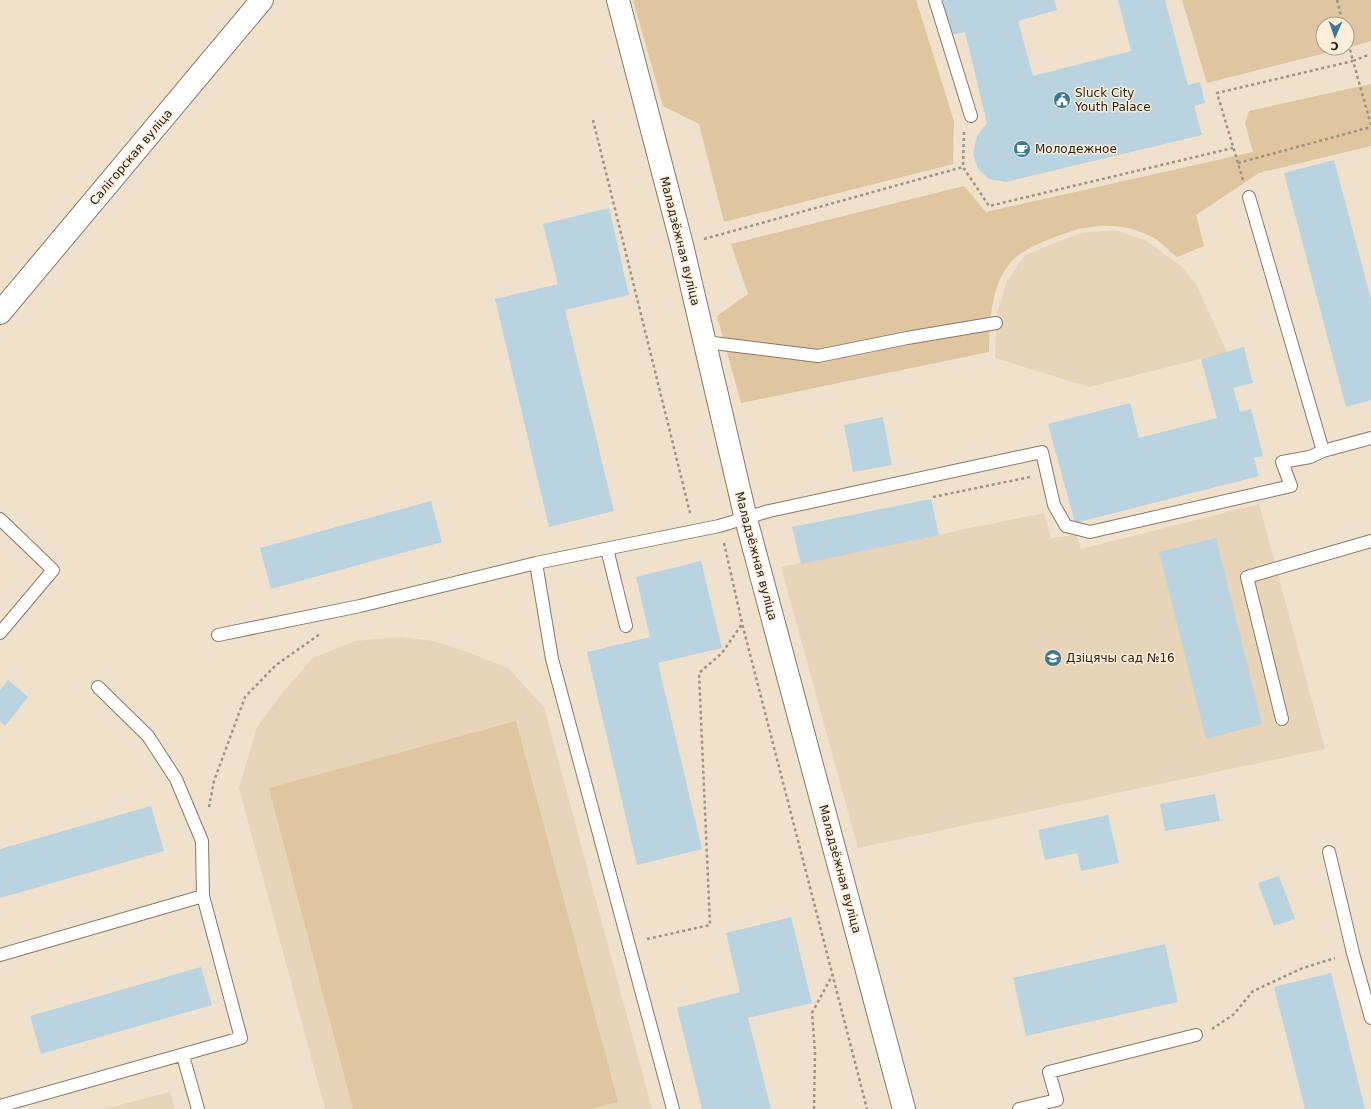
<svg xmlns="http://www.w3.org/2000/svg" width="1371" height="1109" viewBox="0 0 1371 1109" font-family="'DejaVu Sans',sans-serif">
<rect width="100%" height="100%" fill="#f0e1cc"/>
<path fill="#e8d4b9" d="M1114,230l31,10 36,26 15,18 31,68 -138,35 -94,-29 2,-45 10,-32 18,-26 55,-22z
M1259,504l66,245 -467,99 -77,-281 263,-54 7,25 25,-3 5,14z
M401,637l33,4 36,12 38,15 36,39 108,402h-327l-86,-321 18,-61 25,-34 31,-35 42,-17z
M170,1092l5,17h-71z"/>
<path fill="#dfc5a0" d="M633,0h283l38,121 -1,43 -229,58 -25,-98 -36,-18z
M1182,0h189v41l-24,7v-24h-24v24h22l-138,35z
M1371,84v62l-112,27 -63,42 8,31 -27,11c-7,-5 -14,-13 -21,-18 -36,-20 -70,-15 -106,0 -14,6 -28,11 -39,23 -21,24 -21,60 -22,90l-248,51 -24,-87 31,-22 -17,-50 233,-58 22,26 267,-60 -8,-29 4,-12z
M516,721l102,381 -29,7h-236l-84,-321z"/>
<path fill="#bad3e0" d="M941,0h113l3,10 -39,11 15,55 98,-25 -13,-51h47l23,85 12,-3 5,21 -11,3 8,29 -196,47 -17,-3 -11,-10 -5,-15 4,-18 10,-13 -22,-91 -14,3z
M1334,160l37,139v101l-25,7 -62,-234z
M609,208l20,87 -64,15 49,201 -65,16 -54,-228 63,-15 -15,-60z
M1244,347l9,36 -20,5 7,24 11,-3 12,47 -9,2 5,18 -184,47 -27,-99 82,-21 9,35 78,-20 -16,-59z
M883,417l9,48 -39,7 -9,-47z
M931,499l8,36 -138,29 -9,-37z
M431,501l11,41 -171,47 -11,-41z
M1216,538l46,186 -56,15 -47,-187z
M701,561l21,87 -64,15 44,186 -65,16 -50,-213 63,-15 -14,-60z
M8,680l20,17 -23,29 -5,-5v-31z
M1215,794l5,27 -55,10 -5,-27z
M151,806l13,45 -164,47v-49z
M1108,815l11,48 -38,8 -4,-18 -32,7 -7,-30z
M1279,876l16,43 -21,7 -16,-43z
M791,917l21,86 -64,15 23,91h-69l-25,-101 63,-16 -14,-59z
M1165,944l13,58 -152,34 -13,-58z
M201,967l11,38 -171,49 -11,-38z
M1331,973l34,136h-60l-31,-122z"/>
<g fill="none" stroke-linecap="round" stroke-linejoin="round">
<g stroke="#887a68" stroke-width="14">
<path id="service" d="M935,0l36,116
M1249,197l74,254
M705,342l113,14 89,-18 89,-15
M0,519l53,51 -53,63
M607,549l19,77
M536,563l16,96 121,450
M218,635l142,-29 176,-43 183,-37 50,-15 273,-59 12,53 12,21 24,6 201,-46 -9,-24 28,-5 13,-6 48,-13
M98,687l50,49 28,43 26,62 1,55
M1282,719l-35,-142 124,-36
M1329,852l24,101 18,65
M0,955l203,-59 38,142 -241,68
M183,1056l15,53
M1019,1109l38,-9 -8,-28 147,-37"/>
</g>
<g stroke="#887a68" stroke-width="24">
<path id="minor" d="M618,0l64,245 64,274 158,590"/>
</g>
<g stroke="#887a68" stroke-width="24">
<path id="secondary" d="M0,313l262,-313"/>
</g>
<path stroke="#9f9484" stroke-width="2.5" stroke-dasharray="3 3" stroke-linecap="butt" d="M1337,0l6,24
M1347,38l6,23 15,-6
M593,120l97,393
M964,132l-1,35 26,39 244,-58
M1238,163l133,-36
M1243,180l-26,-87 136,-32 18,64
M704,239l259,-72
M933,497l97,-20
M724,543l18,80 125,486
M209,807l5,-26 31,-84 31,-32 44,-31
M647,939l63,-14 -11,-252 23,-20 20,-29
M1212,1029l22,-15 19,-23 50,-23 32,-10
M814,1109l1,-58 -3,-38 21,-39"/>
<use href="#service" stroke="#fff" stroke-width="12"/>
<use href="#minor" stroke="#fff" stroke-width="22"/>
<use href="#secondary" stroke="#fff" stroke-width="22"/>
</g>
<defs>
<g id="civic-disc" transform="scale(0.9)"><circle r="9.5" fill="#3e7991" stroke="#fdeed9"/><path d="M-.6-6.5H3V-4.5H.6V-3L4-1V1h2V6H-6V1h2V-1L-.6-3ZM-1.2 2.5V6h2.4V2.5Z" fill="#fff"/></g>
<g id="cafe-disc" transform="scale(0.9)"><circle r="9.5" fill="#3e7991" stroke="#fdeed9"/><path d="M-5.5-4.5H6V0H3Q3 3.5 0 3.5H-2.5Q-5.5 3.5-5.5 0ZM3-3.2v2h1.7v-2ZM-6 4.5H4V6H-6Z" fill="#fff"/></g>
<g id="school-disc" transform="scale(0.9)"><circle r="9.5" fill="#3e7991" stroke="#fdeed9"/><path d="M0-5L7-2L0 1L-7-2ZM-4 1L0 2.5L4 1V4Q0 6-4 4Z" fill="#fff"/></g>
</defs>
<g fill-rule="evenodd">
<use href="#civic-disc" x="1062" y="100"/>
<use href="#cafe-disc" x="1022" y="149"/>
<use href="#school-disc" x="1053" y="658"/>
</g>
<g text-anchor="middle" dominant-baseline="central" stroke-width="3" stroke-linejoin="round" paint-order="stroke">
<g font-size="12" fill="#29231b" stroke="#fdeed9" text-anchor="start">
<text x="1075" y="93">Sluck City<tspan x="1075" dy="14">Youth Palace</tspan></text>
<text x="1035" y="149">Молодежное</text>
<text x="1066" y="658">Дзіцячы сад №16</text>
</g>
<g font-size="12" fill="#29231b" stroke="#fdeed9">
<text transform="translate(131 157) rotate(-50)">Салігорская вуліца</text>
<text transform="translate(680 241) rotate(76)">Маладзёжная вуліца</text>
<text transform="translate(756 556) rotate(75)">Маладзёжная вуліца</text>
<text transform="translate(840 869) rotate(75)">Маладзёжная вуліца</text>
</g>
</g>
<g transform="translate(1335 36) rotate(182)"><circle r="19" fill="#fdeed9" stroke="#a89d8d"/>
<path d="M0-3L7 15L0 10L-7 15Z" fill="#3e7991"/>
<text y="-6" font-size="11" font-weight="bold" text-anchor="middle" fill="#29231b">С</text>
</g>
</svg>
